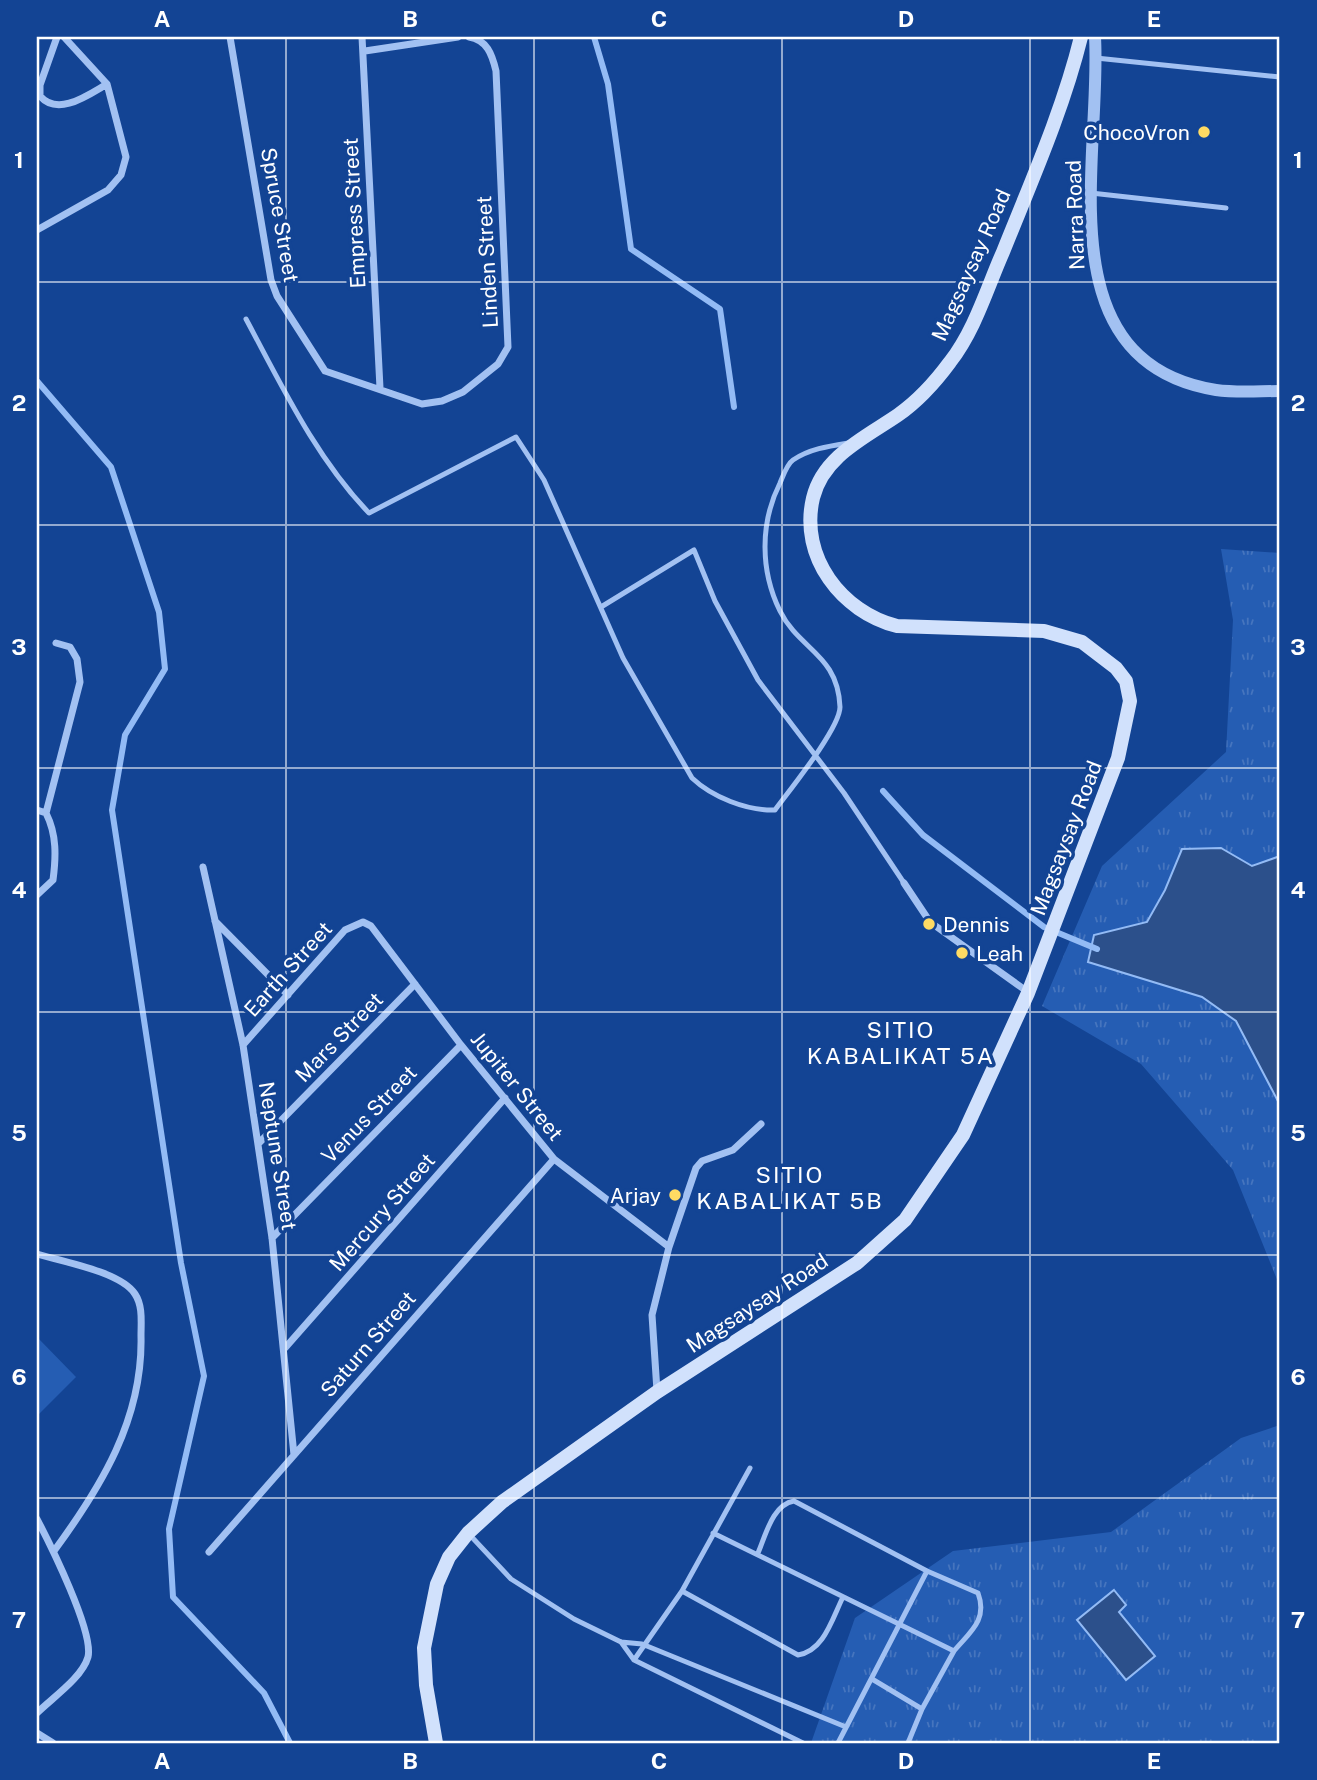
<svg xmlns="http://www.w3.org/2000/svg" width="1317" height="1780" viewBox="0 0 1317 1780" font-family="'Public Sans',sans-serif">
<defs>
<pattern id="grass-tufts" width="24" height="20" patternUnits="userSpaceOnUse" patternTransform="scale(1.75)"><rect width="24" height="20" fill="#255db3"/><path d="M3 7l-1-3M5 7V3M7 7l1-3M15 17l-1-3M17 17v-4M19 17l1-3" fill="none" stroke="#4675be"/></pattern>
</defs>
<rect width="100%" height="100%" fill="#134494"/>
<path fill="url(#grass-tufts)" d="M1221,549l59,4v734l-47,-117 -92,-106 -99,-58 60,-140 124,-114 7,-132z
M1280,1425v318h-469l44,-125 98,-67 158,-19 130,-94z"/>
<path fill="#255db3" d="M37,1337l39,40 -39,39z"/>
<path fill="#2c508b" stroke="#93bbf5" stroke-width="2" d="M1221,848l31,18 28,-10v249l-44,-84 -34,-24 -114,-35 6,-27 53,-13 18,-32 17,-41z
M1114,1590l12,15 -7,7 36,44 -29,24 -49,-60z"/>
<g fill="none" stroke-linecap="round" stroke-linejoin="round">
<path stroke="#93bbf5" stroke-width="6" d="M594,37l14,47 23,165 89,60 14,98
M37,381l74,86 48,145 6,57 -40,66 -13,75 69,453 23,113 -35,153 4,68 91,96 26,50
M883,791l40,44 121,92 53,22"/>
<path stroke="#a2c1f2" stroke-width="5" d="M1096,58l184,19
M1091,193l135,15
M246,319c36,67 70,139 123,194l147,-76 28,43 79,178 69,120c20,19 55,33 83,32 14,-19 65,-82 65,-103 -2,-53 -41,-57 -60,-96 -20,-41 -20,-88 0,-128 3,-7 7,-19 13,-23 16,-11 36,-14 55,-17
M601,607l93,-57 21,51 43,79 86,113 60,90
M750,1468l-68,123 116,64c26,-4 34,-36 45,-58
M468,1533l43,46 63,40 47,23 21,2 204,83
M713,1533l241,118 -32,58 -50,-30
M758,1553c8,-18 14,-48 36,-52l133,70 51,22c10,27 -8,39 -24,58
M621,1642l13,18 169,83
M634,1660l48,-69
M838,1743l89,-172
M908,1743l14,-34"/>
<path stroke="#a2c1f2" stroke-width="7" d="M57,37l-17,48v11c18,21 48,-1 67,-12
M230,37l41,243 6,16 48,75 97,33 20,-3 21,-9 35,-28 10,-17 -12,-276c-4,-17 -9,-31 -27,-34
M362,37l18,351
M365,51l93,-14
M37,230l71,-40 13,-15 5,-18 -19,-73 -43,-47
M37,810l9,3c11,22 10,44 7,67l-16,15
M46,813l34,-131 -3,-23 -7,-12 -14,-4
M203,867l40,178 29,193 22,217
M904,883l26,39 98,70
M215,921l73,74
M243,1045l102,-115 18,-8 8,4 90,119 93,114 115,88
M258,1144l157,-160
M272,1238l189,-193
M37,1254c24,7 84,18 98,40 8,12 6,28 6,42 2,83 -40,151 -87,215
M285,1348l220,-250
M657,1391l-5,-76 17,-68 27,-79 6,-7 31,-11 28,-26
M37,1519c13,25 57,113 51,138 -6,21 -36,41 -51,56
M209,1552l345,-393
M37,1733l16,10"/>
<path stroke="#a2c1f2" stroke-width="12" d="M1095,37c7,120 -52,325 121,353 21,3 43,1 64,1"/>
<path stroke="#d1e1fc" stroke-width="14" d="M436,1743l-10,-58 -2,-37 13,-64 12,-27 19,-24 34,-31 155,-110 200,-129 48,-43 58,-85 65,-142 90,-235 12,-57 -4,-20 -10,-13 -34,-26 -38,-11 -147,-5c-55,-14 -98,-69 -84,-128 10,-42 53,-61 85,-83 20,-14 38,-34 52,-53 25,-32 37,-74 53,-110 28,-70 60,-142 78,-215"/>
</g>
<path fill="none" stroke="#fff" stroke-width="2" stroke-opacity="0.55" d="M286,37v1706M534,37v1706M782,37v1706M1030,37v1706M37,282h1243M37,525h1243M37,768h1243M37,1012h1243M37,1255h1243M37,1498h1243"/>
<g fill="#ffdb63" stroke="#134494" stroke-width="2.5">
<circle cx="1204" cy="132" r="7"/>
<circle cx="929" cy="924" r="7"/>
<circle cx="962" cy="953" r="7"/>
<circle cx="675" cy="1195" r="7"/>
</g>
<g text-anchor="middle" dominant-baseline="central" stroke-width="7" stroke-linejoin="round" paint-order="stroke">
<g font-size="21" fill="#fff" stroke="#134494" text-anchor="end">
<text x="1190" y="132">ChocoVron</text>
<text x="943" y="924" text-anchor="start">Dennis</text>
<text x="976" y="953" text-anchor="start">Leah</text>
<text x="661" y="1195">Arjay</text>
</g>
<g font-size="21" fill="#fff" stroke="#134494">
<text transform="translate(354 213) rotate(-93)">Empress Street</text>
<text transform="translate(280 215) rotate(80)">Spruce Street</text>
<text transform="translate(1075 215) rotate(-92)">Narra Road</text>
<text transform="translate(487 262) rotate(-93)">Linden Street</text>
<text transform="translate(971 265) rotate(-66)">Magsaysay Road</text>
<text transform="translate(1066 838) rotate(-69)">Magsaysay Road</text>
<text transform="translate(288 969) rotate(-48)">Earth Street</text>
<text transform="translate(339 1037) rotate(-46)">Mars Street</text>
<text transform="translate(517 1086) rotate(51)">Jupiter Street</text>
<text transform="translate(369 1114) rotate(-46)">Venus Street</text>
<text transform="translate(278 1156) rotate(81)">Neptune Street</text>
<text transform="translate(382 1212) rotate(-49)">Mercury Street</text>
<text transform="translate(757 1303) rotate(-33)">Magsaysay Road</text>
<text transform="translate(368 1344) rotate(-49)">Saturn Street</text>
</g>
<g font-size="23" letter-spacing="2" fill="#fff" stroke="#134494">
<text x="901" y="1029">SITIO<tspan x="901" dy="26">KABALIKAT 5A</tspan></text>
<text x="790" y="1174">SITIO<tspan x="790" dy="26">KABALIKAT 5B</tspan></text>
</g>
</g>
<rect width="1317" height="1780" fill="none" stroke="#134494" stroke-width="77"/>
<rect x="38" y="38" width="1240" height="1704" fill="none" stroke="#fff" stroke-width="2.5"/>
<g font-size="23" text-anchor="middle" font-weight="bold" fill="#fff">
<text x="162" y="27">A</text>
<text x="410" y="27">B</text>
<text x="659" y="27">C</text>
<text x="906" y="27">D</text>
<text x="1154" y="27">E</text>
<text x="19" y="168">1</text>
<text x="1298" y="168">1</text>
<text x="19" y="411">2</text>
<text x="1298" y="411">2</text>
<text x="19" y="655">3</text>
<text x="1298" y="655">3</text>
<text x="19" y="898">4</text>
<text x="1298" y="898">4</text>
<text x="19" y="1141">5</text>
<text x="1298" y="1141">5</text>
<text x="19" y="1385">6</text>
<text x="1298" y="1385">6</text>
<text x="19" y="1628">7</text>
<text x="1298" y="1628">7</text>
<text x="162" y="1769">A</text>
<text x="410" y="1769">B</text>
<text x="659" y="1769">C</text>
<text x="906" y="1769">D</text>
<text x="1154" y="1769">E</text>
</g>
</svg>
